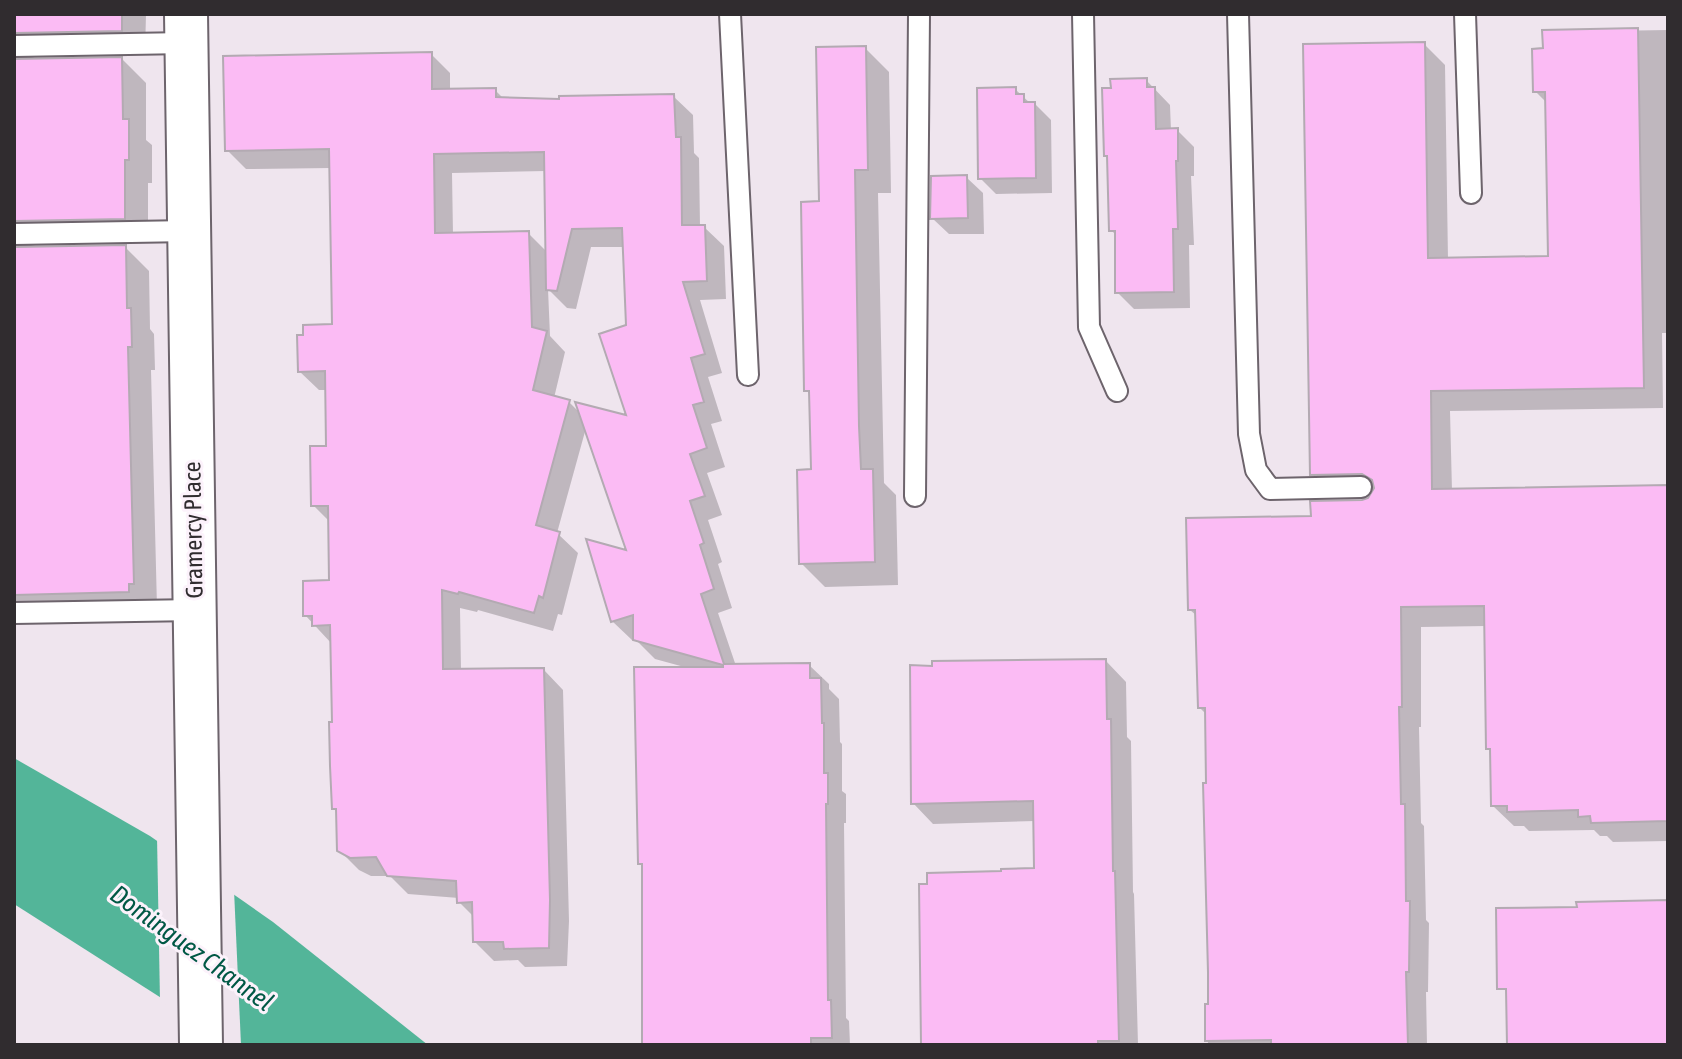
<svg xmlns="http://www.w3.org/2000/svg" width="1682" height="1059" viewBox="0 0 1682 1059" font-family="'Asap Condensed',sans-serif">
<rect width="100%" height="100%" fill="#efe5ee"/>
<path fill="#53b599" d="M14,758l136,78 123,86 155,123h-193l-221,-141z"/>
<path fill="#efe5ee" d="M157,836l77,54 7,155h-13l-68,-44z"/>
<path fill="#0003" fill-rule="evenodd" d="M14,14h132l-1,40 -106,2 -12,3h95l24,24v57l6,5v38h-4v59l-109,2 -12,3h98l24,24 1,58 4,5 1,36h-4l6,237 -143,11z
M1668,30v303h-6l1,75 -213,3 2,80 216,-4v354l-55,1 -6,-6h-7l-6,-6 -65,1 -5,-5h-10l-21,-20 -1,-54 -4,-4 -2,-122 -65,1v100h-2l2,96 3,3 2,94 3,3 -1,69h-2l1,53h-219l-1,-39h2l-2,-291 -7,-7 -3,-92 -7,-6 123,-92 57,-19 3,-5 -41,1 -20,-21 112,-430 21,21 3,195 102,-2 -3,-155 -12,-12 10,-41 -1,-18z
M865,48l24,24 2,121h-13l6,290 12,12 2,90 -73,2 -24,-24 13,-92 -3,-76 -5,-5 15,-187z
M431,54l19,19v18l45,-1 9,9 57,2 112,-5 20,19 1,38 5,5 1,69h4l20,19 2,53 -26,1 22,73 -14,4 14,44 -11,3 14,43 -18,6 15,42 -14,5 14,42 -4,2 14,44 -14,5 18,53 73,-1 20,19v5l10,10 1,43 2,2v47l4,3v29h-2l2,195 3,3 1,24h-206v-177l-4,-5 48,-195 -33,-9 -20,-20 -3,1 -20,-19 17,-68 -43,-125 -29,105 21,20 -16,62 -4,-1 -5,17 -75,-21 -1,2 -17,-4 1,63 83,-1 19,20 6,231 -2,45 -42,1 -7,-7 -24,1 -19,-19v-24l-16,-16v-4l-51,-4 -18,-18h-19l-12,-6 -20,-20 -1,-37 -4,-4 -2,-165 -27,-29 26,-33 -1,-60 -17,-17 15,-57 -1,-58h-8l-20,-19 35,-45 -3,-158 -85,1 -19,-19zM546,171l1,81 -19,-19 -75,2 -1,-62zM591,247h34l4,171 -47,-3 -13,-13 -15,-4 11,-46 -15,-16 -2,-47 19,19 9,1z
M1146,80l24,25 1,26 6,-1 17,17v29h-3l3,69h-5l1,63 -56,1 -17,-17v-56l-6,-6 -2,-72 -3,-3z
M1015,89l16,15h4l16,16 1,73 -56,1 -16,-16z
M966,177l17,16 1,41h-35l-17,-16z
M1106,661l20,21 1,55 4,4 2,151 1,2 4,151h-215l113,-175 -1,-49 -102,3 -20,-21z"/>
<path fill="#fbbbf4" stroke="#b3aab2" stroke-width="2" d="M14,14h108v17l-108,2z
M1638,28l6,360 -213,3 1,98 236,-4v336l-77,2 -1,-7 -12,1v-7l-71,2v-6h-16l-1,-57h-4l-2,-143 -83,1 1,100h-3l2,97h4l1,97h4l-1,71h-3l2,73h-137v-5l-66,1v-37h3v-32l-5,-189h3l-1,-75h-7l-3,-98h-7l-2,-92 125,-2 -1,-15 52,-1 6,-2 6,-10 -2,-8 -10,-6 -52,1 -7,-431 122,-2 3,216 120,-2 -3,-164h-12l-1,-43 11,-1 -1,-18z
M866,46l2,124h-13l4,256 2,43h12l2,93 -76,2 -2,-94 14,-1 -2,-78h-5l-3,-189 18,-1 -3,-154z
M432,52v37l64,-1v9l63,2v-3l115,-2 2,43h5l1,88h23l2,56 -24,1 22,72 -14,4 13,44 -11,3 14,43 -17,6 15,42 -15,5 14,42 -4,2 14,44 -13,5 23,70 86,-1v15h11l1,45h2v50h4v31h-2l2,196h3l1,38h-21v6l-169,1v-181h-4l-4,-197h89v-2l-90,-25v-25l-22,7 -25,-83 40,11 -51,-148 51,13 -27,-81 27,-9 -4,-97 -50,1 -15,62 -11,-1 -2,-138 -110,2 1,79 94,-2 3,96 15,4 -14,59 37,10 -34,125 24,7 -17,66 -4,-2 -5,17 -75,-21 -1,2 -16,-4 1,79 101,-1 6,232 -1,48 -45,1 -1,-7h-30l-1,-40 -15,1 -1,-22 -69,-5 -11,-19 -26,1 -13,-7 -1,-42h-4l-2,-43 -1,-44h3l-2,-97 -18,1v-10h-9v-35l26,-1 -1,-74h-17l-1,-60h16l-1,-75 -27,1 -1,-37h6v-10l29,-1 -3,-175 -104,2 -2,-95z
M122,57l1,62h6v41h-4v59l-111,2v-162z
M1147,78v9h8l1,42 22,-1v33h-2l2,68h-5l1,63 -59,1v-62h-6l-2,-75h-3l-2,-68h9l-1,-9z
M1016,87v7h8v8h11l1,76 -58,1 -1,-91z
M967,175l1,43 -38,1 1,-43z
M126,245l1,63h4l1,39h-4l6,237h-5v8l-115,3v-348z
M1106,659l1,60h4l2,152h2l4,170h-21v4h-177l-2,-161h8v-11l74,-2v-2l33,-1 -1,-67 -122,3 -1,-139 22,1v-5z
M1668,900v145h-161l-1,-56h-9l-1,-81 81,-1 -1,-5z"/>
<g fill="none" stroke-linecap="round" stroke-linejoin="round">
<g stroke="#6d646c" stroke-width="24">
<path id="service" d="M730,14l18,361
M1083,14l6,313 28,64
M1238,14l11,420 7,36 14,19 91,-2
M1465,14l6,179
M14,46l172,-3
M14,234l175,-3
M915,496l4,-482
M14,613l181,-3"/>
</g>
<g stroke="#6d646c" stroke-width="46">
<path id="minor" d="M186,14l15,1031"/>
</g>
<use href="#service" stroke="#fff" stroke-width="20"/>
<use href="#minor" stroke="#fff" stroke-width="42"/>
</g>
<g text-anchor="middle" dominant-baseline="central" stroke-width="6" stroke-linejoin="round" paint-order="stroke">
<g font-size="24" fill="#302c2f" stroke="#fcf2fb">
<text transform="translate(193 530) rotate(-91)">Gramercy Place</text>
</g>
<g font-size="26" font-style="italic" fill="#005845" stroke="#fcf2fb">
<text transform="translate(192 948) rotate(36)">Dominguez Channel</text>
</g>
</g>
<rect width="1682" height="1059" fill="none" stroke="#302c2f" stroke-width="32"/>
</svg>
